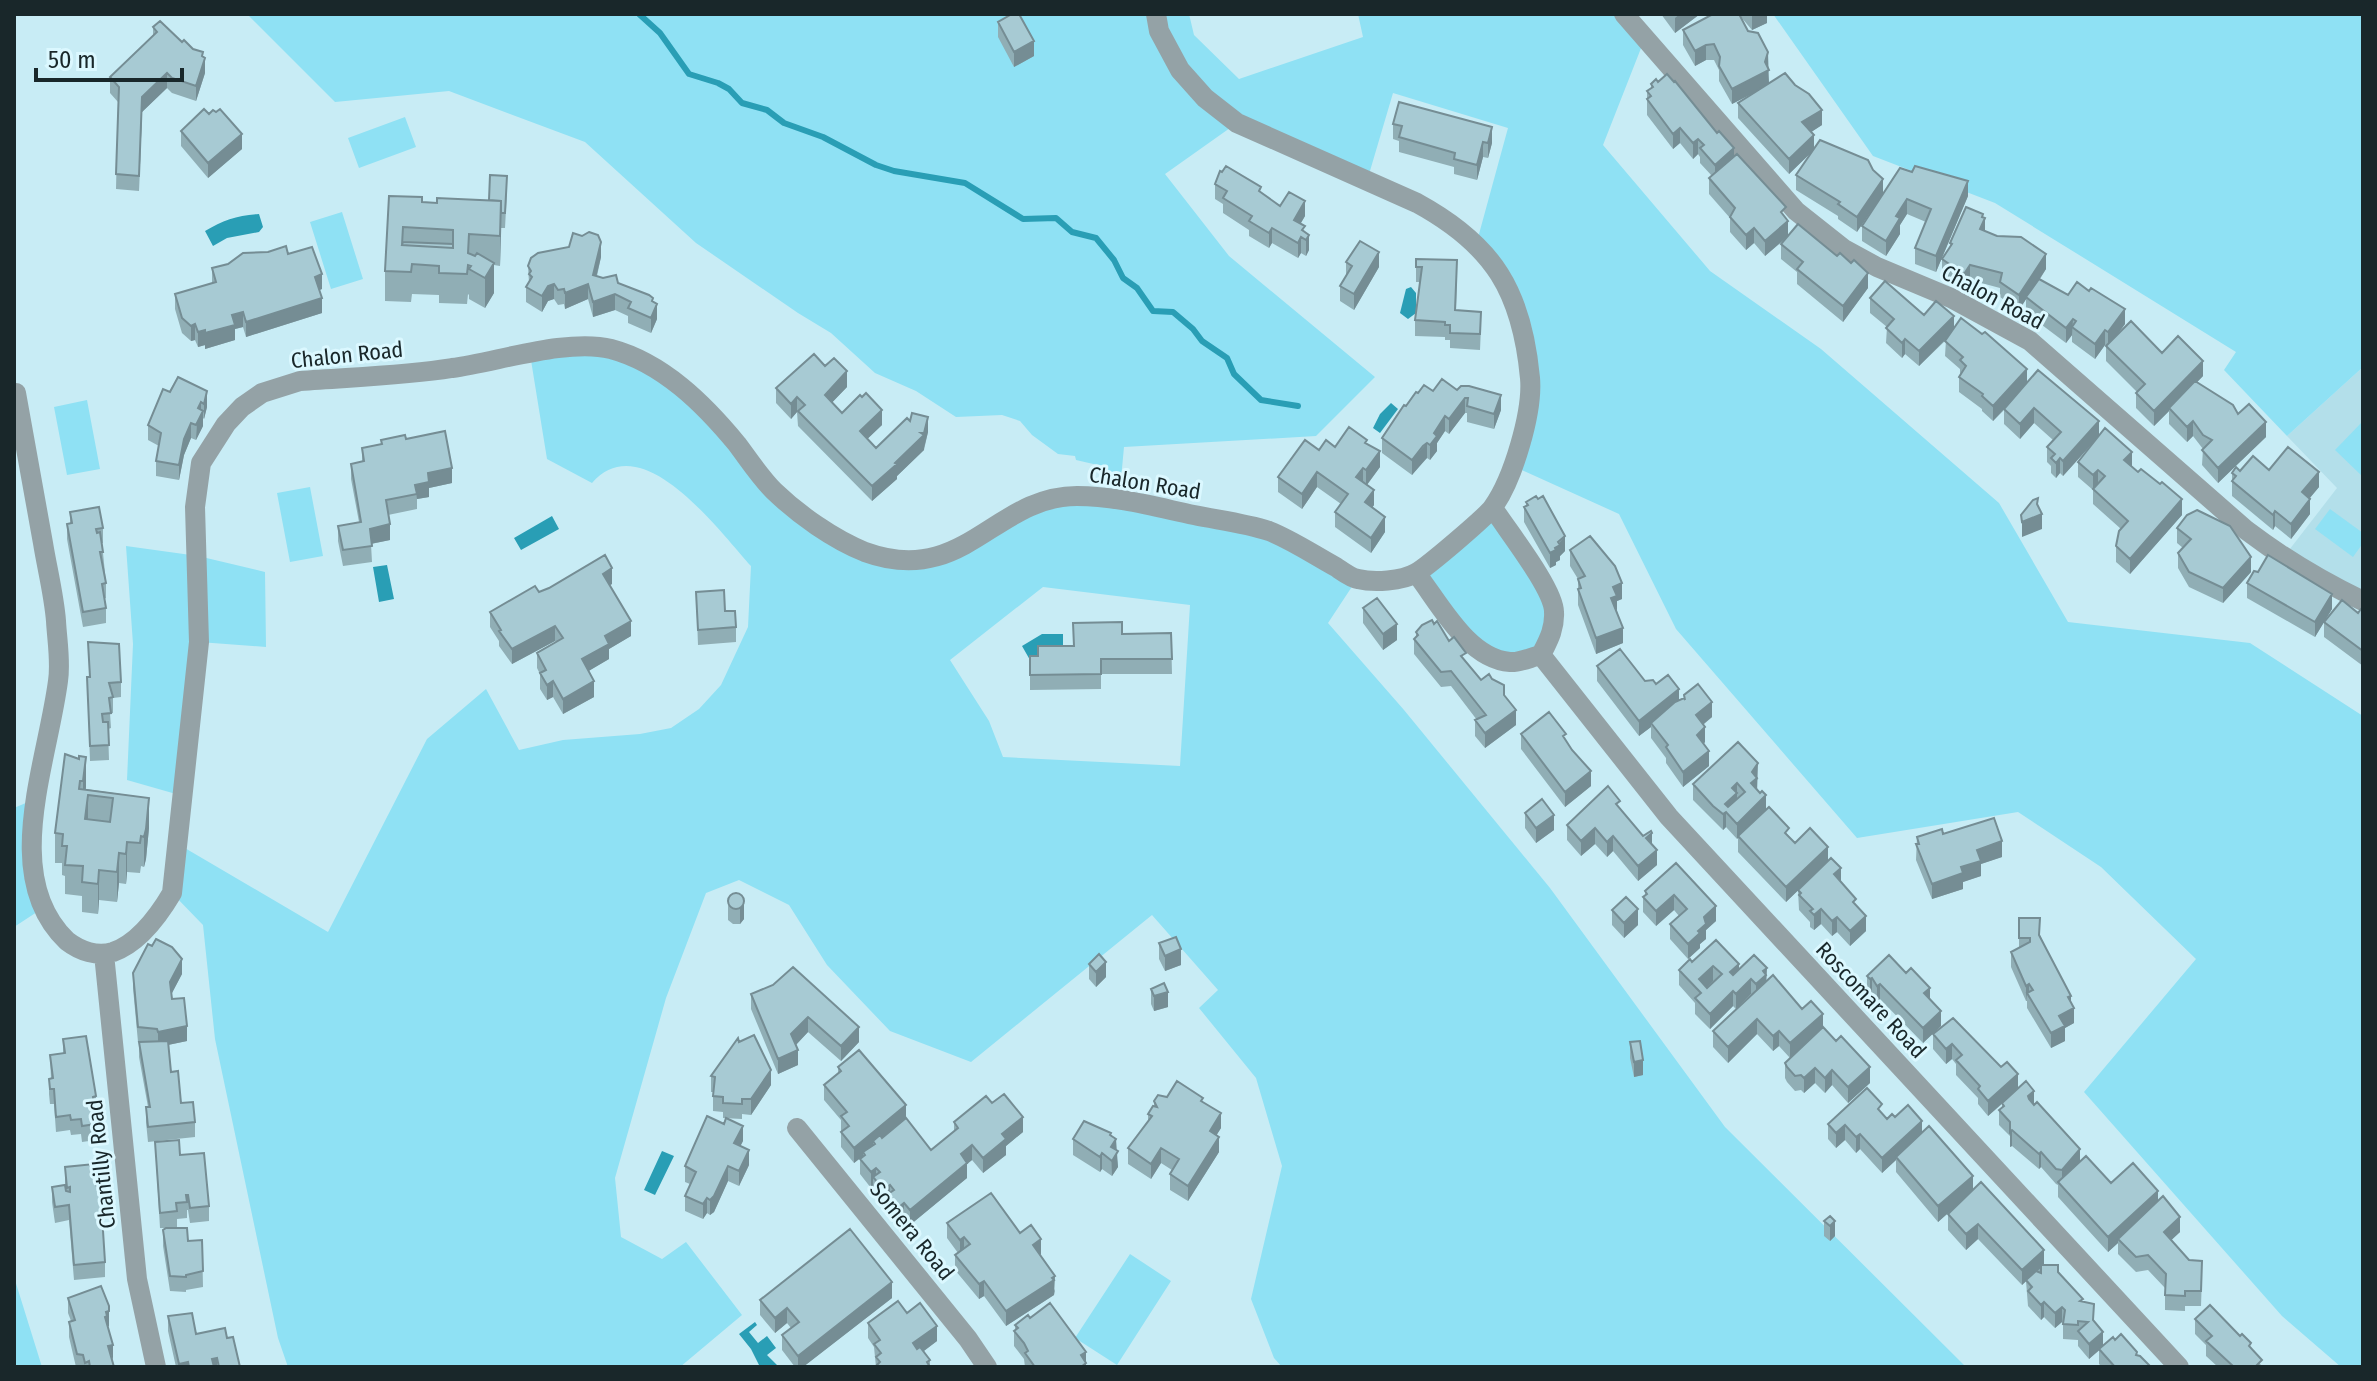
<svg xmlns="http://www.w3.org/2000/svg" width="2377" height="1381" viewBox="0 0 2377 1381" font-family="'Fira Sans Condensed',sans-serif">
<rect width="100%" height="100%" fill="#c8ecf5"/>
<path fill="#b3dfea" d="M2363,367v234l-80,-43 54,-70 -50,-52z"/>
<path fill="#8fe1f4" fill-rule="evenodd" d="M247,14h942l5,21 45,44 124,-42 -5,-23h266l21,24 -42,107 107,126 111,78 178,154 69,119 182,21 113,73v651h-22l-59,-51 -198,-224 112,-133 -95,-92 -83,-55 -161,26 -181,-209 -57,-115 -106,-48 14,-120 -51,-101 32,-117 -115,-35 -26,88 -130,-58 -72,51 64,82 146,121 -59,59 -192,11 -3,32 -19,-13 -26,-6 -1,-4 -17,-2 -26,-19 -12,-14 -18,-6 -46,2 -40,-26 -41,-18 -44,-40 -33,-20 -102,-70 -111,-101 -136,-51 -114,11z
M1773,14h590v353l-76,69 -63,-66 12,-18 -241,-149 -122,-47z
M405,117l11,30 -57,21 -11,-30z
M342,212l21,67 -32,10 -21,-67z
M561,348l93,19 151,150 104,44 143,-63 187,26 118,55 -29,44 76,87 146,178 175,239 241,240h-684l-8,-9 -23,-59 31,-133 -26,-88 -57,-70 19,-18 -66,-75 -181,147 -81,-31 -63,-66 -38,-60 -50,-25 -33,13 -40,105 -51,180 6,59 41,22 24,-17 56,73 -62,52h-392l-10,-29 -63,-299 -12,-114 -31,-32 6,-49 150,88 99,-193 59,-50 33,61 44,-10 77,-6 31,-6 28,-19 22,-24 27,-58 3,-61c-32,-35 -109,-141 -159,-83l-45,-24 -17,-105zM1043,587l147,18 -10,161 -177,-9 -14,-36 -39,-61z
M87,400l13,69 -33,6 -13,-68z
M2363,421v56l-28,-27z
M310,487l13,69 -33,6 -13,-69z
M1493,508l54,82 -6,65 -53,2 -72,-84z
M2330,509l33,24v10l-10,14 -38,-28z
M126,546l72,10 67,16 1,75 -67,-5 -16,154 -56,-16 6,-136z
M28,802l-4,74 13,36 -23,15v-119z
M1130,1254l41,27 -54,84 -42,-27z
M14,1277l28,90h-28z"/>
<path fill="#299eb5" d="M259,214l4,13 -4,5 -32,6 -14,8 -8,-15c18,-11 33,-16 54,-17z
M1411,287l5,6v20l-8,6 -8,-6 6,-24z
M1391,403l7,6 -18,24 -7,-5 7,-14z
M552,516l7,13 -38,21 -7,-12z
M387,565l7,34 -15,3 -6,-35z
M1042,634h21v19l-33,7 -8,-14z
M662,1151l12,5 -19,39 -11,-5z
M755,1322l2,3 -8,7 9,11 9,-7 9,12 -9,7 12,12h-19l-9,-18 -12,-15z"/>
<g fill="none" stroke-linecap="round" stroke-linejoin="round">
<path stroke="#299eb5" stroke-width="6" d="M639,14l21,19 29,41 29,9 11,6 13,14 25,7 17,13 39,14 53,28 18,6 71,12 58,36 33,-1 16,14 24,6 18,22 9,18 14,10 16,23 20,1 20,17 9,12 25,17 7,16 27,26 37,6"/>
<path stroke="#94a2a6" stroke-width="20" d="M1624,14l172,197 48,38 33,18 74,31 79,43 216,189c37,28 75,51 117,71
M14,393h2c9,50 18,100 27,150 4,25 11,52 13,78 1,19 5,41 2,60 -11,84 -58,196 9,260 13,10 30,16 46,11 26,-9 46,-37 59,-59l27,-251 -4,-135 6,-44 25,-39 16,-17 20,-14 38,-12c50,-4 102,-5 152,-13 45,-6 116,-30 159,-19 52,14 93,55 126,95 12,16 23,33 37,47 25,24 59,48 91,61 99,36 129,-56 212,-56 39,0 79,11 117,19 24,5 51,8 75,16 23,9 45,24 67,36 6,4 15,11 22,12 16,4 44,2 58,-6 11,-6 71,-57 77,-66 20,-28 40,-95 37,-129 -8,-86 -36,-133 -113,-175l-180,-80 -32,-25 -25,-28 -21,-39 -3,-17
M1416,573c24,31 52,86 94,89 10,1 21,-5 31,-7 7,-14 14,-26 13,-43 0,-23 -47,-82 -61,-104
M1541,655l128,162 510,550
M104,954l33,325 19,88
M797,1128l171,211 19,28"/>
</g>
<path fill="#90aeb5" d="M1661,14h39l-25,19z
M1713,14h54v9l-15,7 -11,-13 26,51 2,16 53,41 -11,7 3,18 54,10 -11,72 -19,-13v-3l-42,-26v-15l16,-24 -23,23 -51,-56v-15l19,-12 -25,13 -13,-23v-11l-5,-10h-8l-11,6 -12,-21v-15z
M998,22l36,34 -20,11 -16,-30z
M153,27l29,15 21,15 2,16 -9,28 -24,-8 -5,-5 -25,24 -3,79 -23,-2 2,-87 -8,-9v-16l43,-42z
M1651,84l83,72 52,62 2,17 80,53 -25,34 -46,-38v-12l-16,-13v-15l3,-4 -19,16 -11,-13 -8,7 -16,-18v-14l-21,-24v-16l3,-2 -12,-13v-6l-2,-3 -5,5 -13,-16 -7,6 -26,-34v-24l4,-3z
M1393,124l99,19 -4,15 -5,-1 -6,23 -23,-6v-7l-55,-15v-11l-6,-2z
M181,131l61,18 -34,29 -27,-32z
M1900,168l68,28 -32,76 -21,-8v-16l11,-26 -19,-8 -7,11v9l-14,22 -24,-15v-15z
M1215,184l46,9 19,13 25,10 -5,8 5,8 4,18 -3,6 -5,-3 -3,5 -26,-15 -3,5 -20,-12v-6l-26,-17v-9l-8,-5z
M507,191l-2,37h-4l-1,38 -6,-1v28l-9,15 -16,-9v-4l-1,-1 -1,10 -28,-1v-8l-27,-1 -1,8 -26,-1v-30l4,-75 33,6 15,1 52,-3z
M1983,218l2,13 61,38 -6,10 28,16 57,29 -7,10 44,19 41,23 -6,6 69,55 -48,46 -16,-18 1,-16 -10,-13 -6,6 -18,-18v-13l-15,15 -18,-18v-15l1,-1 -31,-31v-15l-1,-1 -10,14 -23,-17v-7l-6,8 -40,-30v-14l-7,11 -19,-13v-9l-30,-8 -6,9 -22,-15v-15l8,-12v-4z
M288,254l34,35 -3,1 3,23 -76,24 -3,-10 -8,2v11l-30,9v-4l-7,2 -3,-7 -4,1 -9,-8 -7,-24v-15l37,-11v-15z
M601,257l-4,19 21,7 35,19 4,17 -6,14 -23,-10v-7l-13,-6 -22,7 -5,-18 -23,10 -1,-5 -6,1 -4,-6 -6,2 -6,11 -16,-10v-15l3,-4 -1,-17z
M1416,259l41,16 -1,35 25,17 -1,23 -30,-2v-8h-5v-3l-30,-1v-16l5,-38h-4z
M1346,262l33,5 -25,43 -14,-9v-15l6,-10z
M1870,298l54,17 30,13 145,107 83,80 -52,59 -14,-12v-16l5,-17 -28,-25v-14l-15,-13v-15l14,-18 -29,32 -3,-3 -4,5 -5,-5v-7l-4,-4v-15l6,-7 -19,-17 -14,16 -16,-15v-14l-11,11 -11,-10v-2l-23,-17v-15l1,-2v-6l-15,-13 1,-16 -27,26 -14,-12 -3,4 -16,-15 1,-16 -17,-14z
M178,377l29,30 -3,12 -1,-1v8l-7,14 -5,-2 -7,17 -5,25 -23,-4v-15l3,-15 -11,-6v-15z
M847,387l-15,15 10,11 40,12 -15,14 9,9 34,-27 18,11 -4,18 -27,26v3l-25,22 -74,-75 -1,-14 -6,7 -15,-16v-15z
M1457,390l44,20 -7,19 -27,-7v-9h-2l-16,21 -4,-3 -8,12v8l-7,9 -3,-2 -4,3 -11,14 -30,-22v-15l24,-32 12,-13 15,-2z
M406,439l46,44 -23,5v9l-12,2v10l-29,6 2,25 -19,4 1,18 -29,4 -5,-25v-15l21,-4 -8,-43v-15l11,-2v-14l19,-4v-4z
M1367,444l13,23 -13,18 7,20 -2,3 13,24 -14,21 -36,-26v-15l6,-8 -24,-17 -15,22 -24,-17v-15l41,-27 16,-3z
M2269,470l50,17 -9,11v16l-19,25 -16,-13 -2,4 -41,-34v-23l8,-2z
M1526,502l39,49 -5,5v4l-4,2v3l-6,3 -26,-46v-15l2,-1z
M70,512l33,16v15h-1l4,40v15l-2,1 2,9v15l-23,4 -16,-88v-15l3,-1z
M2177,528l74,44 -28,31 -34,-16 -11,-19v-15l5,-5 -6,-5z
M1570,550l52,49 -5,2v10l6,32 -27,11 -18,-49v-26l-8,-13z
M2247,583l85,26 -7,11 33,-7 5,-3v56l-39,-29v-15l-9,15 -68,-39z
M612,584l-2,1 21,51 -22,13v10l-21,12 6,26 -31,17 -10,-17 -6,3 -7,-11v-15l-3,-6v-15l19,-11 -1,-1 -43,23 -13,-18v-5l-9,-14v-15l49,-20z
M696,592l29,19 11,16v15l-38,3z
M1363,608l34,32 -14,10 -20,-27z
M1416,632l33,9 32,39 23,16 12,29 -31,23 -10,-12v-16h2l-26,-34 -10,1 -27,-33v-15l2,-2z
M1171,633l1,41h-71v15l-71,1v-34h8l35,-10 49,-12z
M1597,666l59,18 23,16 5,-2v-3l28,22 -9,8 2,17 -1,2 5,22 -26,21 -17,-24v-5l-15,-20v-11l-12,9 -42,-55z
M87,677l34,5v15l-8,1v15h-3l1,15 -3,1 1,31 -19,1z
M1521,734l45,7 25,45 -26,21 -44,-58z
M79,759l7,30 63,9v30l-3,31 -2,8 -3,-1 -1,7 -13,-1 -1,12 -7,-1 -2,19 -18,-2 -1,14 -16,-2v-16l-17,-2v-18l-3,-1v-12h-7v-30z
M1758,779l-1,1v10l9,20 29,33 33,18 28,45 10,25 -16,15 -13,-14 -5,4 -11,-12 -7,6 -4,-3v-5l-11,-12 -1,-20 -12,12 -48,-50v-15l-1,2 -11,-12 -3,3 -30,-30v-16z
M1620,809l23,27 9,9 5,20 -19,16 -25,-30 -6,6 -12,-13 -14,12 -14,-16v-15z
M1525,813l29,17 -18,13 -11,-15z
M1943,834l59,23 -21,7v12l-18,6v7l-31,10 -16,-39 1,-23z
M1676,863l40,58 -10,9v9l-6,5v4l-12,11 -18,-20v-15l9,-8 -5,-6 -18,16 -13,-14v-15l2,-1v-5z
M739,893l5,26 -4,5h-7l-5,-4v-21z
M1612,910l26,15 -14,13 -12,-13z
M2019,918l21,17 31,68 3,20 -9,5v13l-14,7 -24,-40v-7h-1l-15,-34v-15l8,-4z
M1159,943l22,22 -16,6 -6,-12z
M1692,962l47,8 28,11 56,47 47,55 -22,20 -16,-18 -7,8 -10,-10 -11,10 -3,-3 -6,1 -8,-9 -2,-4v-15l5,-5 -11,-12 -6,5 -16,-17 -29,29 -15,-16v-16l39,-36 -1,-1 -15,15 -3,-3 -23,23 -15,-15v-11l-16,-18v-15z
M1089,964l17,13 -10,10 -7,-8z
M133,973l49,1 -11,20 1,5 15,42 -19,4 3,27 10,31 14,19v15l-47,5 -2,-20v-15h2l-9,-50v-15h-1l-5,-54z
M1867,976l63,23 11,27 -18,17 -43,-44 -3,2 -5,-8 -2,2 -3,-4z
M773,985l86,57 -18,19 -33,-29 -12,13 2,20 -20,9 -27,-65v-15z
M1151,989l17,18 -14,4 -3,-7z
M1953,1018l81,87 46,57 31,21 47,18 22,31 -9,8 31,36 -1,30h-16v5l-20,-1v-22l-17,-18 -12,2 -18,-18v-11l-10,9 -50,-55v-12l-2,-1 -15,-17 -2,2 -27,-23 -2,1v-11l-11,-11v-15l3,-2v-4l-14,12 -10,-12v-6l-22,-23v-11l-4,-5 -6,5 -13,-15v-15z
M63,1039l33,57v16h-1l1,28 -14,2 -1,-8 -10,1 -1,-5 -14,2 -2,-28h-4l-1,-10v-15h2l-1,-24 13,-2z
M739,1042l32,43 -20,30 -9,-1v5l-19,-1v-6l-10,-1v-19h-2v-16z
M1630,1042l13,33 -9,2 -4,-19z
M838,1067l68,52 25,31 23,-19v-9l38,-19 31,29 -17,14v9l-23,18 -11,-13 -5,4v14l-57,47 -6,-7 -5,4 -11,-13v-7l-4,4 -11,-14v-7l-2,3 -11,-14v-15l3,-3 -9,7 -13,-16v-27l-17,-20v-15l14,-12z
M1167,1097l36,5 18,26 -5,7 3,17 -31,49 -18,-11v-16l2,-4 -11,-7 -10,16 -23,-15v-16l20,-26v-8l6,-8v-5z
M1882,1114l5,5 8,-2 27,15 51,58 71,75 14,7 25,30 11,20 9,24 12,-6 36,27h-49l-3,-3v-14l-10,9 -11,-13v-6l-15,-1v-15l-1,-2 -7,6 -11,-11 -3,3 -13,-14 -2,-25 -4,4 -44,-46 -12,11 -18,-20v-16l16,-15 -26,23 -42,-50v-12l-14,13 -22,-24 -4,4 -11,-13 -9,8 -8,-9v-15z
M1111,1135l5,16 2,16 -6,9 -10,-7 -2,3 -27,-17v-16z
M743,1141l-3,5 9,19 -10,21 -11,-5 -14,31 -4,3 -3,-2 -4,6 -18,-8v-15l5,-12 -5,-2v-16z
M155,1142l25,13 29,51v15l-19,2 -2,-13h-1v8l-10,1v8l-11,1 22,13 14,-1 1,47 -17,3v2l-16,-1 -7,-45v-16l3,-2h-6z
M65,1167l40,95v15l-31,3 -5,-60 -14,3 -3,-21v-15l13,-2z
M1830,1216l5,20 -5,5 -6,-5v-15z
M947,1223l94,31 -1,1 15,36 -1,4 -48,31 -22,-30 -5,3 -24,-29v-15l3,-2 -11,-15z
M68,1298l41,28 -2,1 7,40h-38l-7,-30v-15l2,-1 -3,-8z
M892,1298l-89,69h-8l-13,-17v-15l9,-7 -4,-5 -12,10 -15,-18v-15z
M907,1313l30,28 -13,10 6,9v7h-54l-2,-20 -6,-9v-15z
M168,1316l28,18 31,4 13,29h-64l-8,-36z
M1030,1318l56,45v4h-61l-1,-8 -10,-13v-15l1,-1v-5z
M2195,1319l56,30 11,18h-44l-12,-11v-11l-11,-11z"/>
<path fill="#758d94" d="M1680,14h20l-25,19v-15z
M1754,14h13v9l-15,7v-15z
M1034,41v15l-20,11v-15z
M1706,45v15l-11,6v-15z
M203,52v12l2,-6v15l-9,28v-15z
M1768,52l1,33 -37,19v-15l33,-27z
M167,73v15l-25,24 -3,79 3,-94z
M1822,110v15l-20,13v-16z
M1492,127v16l-4,15v-15z
M1680,128v15l-7,6v-15z
M242,134v15l-34,29v-15z
M1814,135v15l-25,24v-15z
M1698,139v15l-5,5v-16z
M1483,142v15l-6,23v-15z
M1734,148v16l-19,16v-15z
M1883,179v15l-26,38v-15z
M1968,181v15l-32,76v-16z
M1907,199v15l-7,11v9l-14,22v-15l10,-25z
M501,201v30l-1,35v-30z
M1305,201v15l-11,19v-15z
M1983,214v9l2,-5v16l-5,-5z
M1788,221v15l-23,20v-15z
M1272,228v15l-3,5v-15z
M1754,228v15l-8,7v-15z
M1309,235v15l-3,6v-16z
M1301,237v16l-3,5v-15z
M601,242v15l-8,33v-15z
M1379,252v15l-25,43v-16z
M2046,254v15l-27,41v-15z
M494,263v30l-9,15v-30z
M1970,265v15l-6,9v-15z
M1868,273v15l-25,34v-16z
M322,274v15l-7,3v-15z
M554,284v15l-6,2 -6,11v-16l6,-10z
M588,284v15l-23,10v-16z
M615,294v16l-22,7v-15z
M322,298v15l-76,24v-15z
M653,298v14l4,-8v15l-6,14v-15z
M2125,309v15l-17,23v-15z
M243,312v15l-8,2v11l-30,9v-16l27,-18z
M1954,316v15l-35,35v-15z
M2073,319l-1,16 -6,8v-15z
M195,324v16l-4,1v-15z
M205,330v15l-7,2v-15z
M2105,330v15l-10,14v-15z
M1905,339v15l-3,4v-15z
M2203,361v15l-33,34 -1,-2v3l-15,15v-15z
M2027,369v15l-34,37v-15z
M847,371v16l-22,23v-15z
M207,391v16l-3,12v-15z
M1501,395v15l-7,19v-15z
M797,397v15l-6,7v-15z
M1465,398v15l-16,21v-15z
M201,402v13l2,-4v15l-7,14 2,-32z
M2034,408v15l-14,16v-15z
M882,410v15l-22,21v-15z
M1445,416v15l-8,12v8l-7,9v-15l4,-12z
M928,417v15l-4,16v-15z
M2099,421v15l-36,40v-15z
M2193,421v15l-6,6v-15z
M2266,422v15l-48,46v-15z
M191,423v15l-7,17 -5,25v-15l5,-26z
M924,435v15l-27,26v3l-25,22v-15z
M1427,443v15l-15,17v-15z
M1380,451v16l-14,19v-16z
M2132,452v15l-8,-7z
M2060,458v15l-4,5v-15z
M452,468v15l-23,5v9l-12,2 -2,-14 13,-12z
M1363,468v15l-7,-6z
M2098,470v15l-5,5v-15z
M1317,472v15l-15,22v-15z
M2319,472v15l-17,20v-15z
M1374,490v15l-9,13v-16z
M2038,498v15l4,1v15l-20,8v-15l15,-18z
M2182,499v16l-52,59v-15z
M2310,499v15l-19,25v-15z
M2275,511v15l-2,4v-15z
M1385,517v15l-14,21v-15z
M390,524v16l-20,4v-15z
M1565,536v15l-5,5v4l-4,2v3l-6,3v-15z
M2251,557v15l-28,31v-15z
M612,568v16l-9,5v-15z
M1622,583v16l-5,2v10l-6,-13 2,-11z
M2332,594v15l-17,28v-15z
M631,621v15l-22,13v10l-27,16v-16l23,-23z
M1397,624v16l-14,10v-16z
M555,626v15l-43,23v-15z
M1623,628v15l-27,11v-16z
M553,681v16l-6,3v-15z
M594,681v16l-31,17v-15z
M1679,689v16l-28,18v4l-12,9v-15z
M1712,702v15l-16,13v-15z
M1516,710v15l-31,23v-15z
M1705,727v15l-8,8v-15z
M16,730v16l-2,2v-15z
M1709,751v15l-26,21v-15z
M86,757v30l-3,24v-30z
M1758,763l-1,30 -6,6 1,-27z
M1591,771v15l-26,21v-15z
M1737,783v25l-11,4v15l-3,3v-16l2,-10 7,-16z
M88,795v29l-3,-5z
M1766,795v15l-29,29v-15z
M149,798v30l-3,31 -2,8v-30z
M1554,815v15l-18,13v-15z
M1595,828v16l-14,12v-15z
M1652,833v15l-6,-10z
M1613,836v15l-6,6v-15z
M2002,841v16l-21,7v12l-18,6v7l-31,10v-15l29,-17 16,-17z
M127,842v30l-1,12v-30z
M1828,847v15l-42,40v-15z
M1657,850v15l-19,16v-15z
M119,853v30l-2,19v-30z
M1841,868v15l-7,-9z
M99,870v30l-1,14v-30z
M1674,895v15l-18,16v-15z
M744,904v15l-4,5v-16z
M1716,906v15l-10,9v9l-6,5v4l-12,11v-15l10,-13 6,-14z
M1638,909v16l-14,13v-15z
M1821,909v15l-7,6v-15z
M1866,916v15l-16,15v-15z
M1837,917v15l-5,4v-15z
M1181,949v16l-16,6v-15z
M182,959v15l-12,23v-15z
M1106,962v15l-10,10v-15z
M1739,964v15l-9,-7z
M1713,966v15l-12,12 -2,-14z
M1767,968l-1,22 -10,9v-15l7,-13z
M1872,978v15l-2,2v-16z
M1751,979v15l-15,15v-15z
M1880,984v15l-3,2v-15z
M2029,984v14l-2,-5 -1,8v-15z
M1930,988v15l-6,-10z
M1733,991v15l-23,23v-15z
M1168,992v15l-14,4v-15z
M2071,996v14l3,-2v15l-9,5v13l-14,7v-15l17,-36z
M1941,1011v15l-18,17v-15z
M1823,1014v15l-33,29v-15z
M808,1017v15l-17,18v-16z
M1757,1019v15l-29,29v-16z
M187,1026v15l-29,6v-15z
M859,1027v15l-18,19v-15z
M1779,1031v15l-6,5v-15z
M1952,1044v15l-6,5v-15z
M798,1050v15l-20,9v-15z
M1643,1060v15l-9,2v-15z
M1870,1067v16l-22,20v-16z
M1815,1068v15l-11,10v-15z
M771,1070v15l-20,30v-16z
M1832,1070v15l-7,8v-15z
M2018,1074v15l-30,27v-15z
M2034,1091v15l-6,5v-15z
M906,1105v15l-31,24 -2,-3v7l-10,4v4l-9,7v-15z
M1221,1113v15l-11,18v-15z
M1023,1117v15l-17,14v9l-23,18v-15l19,-24z
M1922,1121v15l-26,21v3l-14,13v-15z
M1845,1125v15l-9,8v-15z
M743,1126v15l-9,18v-16z
M2012,1130v16l-2,1v-15z
M1860,1134v15l-4,4v-16z
M1219,1137v15l-31,49v-15z
M1116,1139l2,28 -6,9 -1,-29z
M972,1145v15l-5,4v14l-57,47v-15l51,-56z
M1161,1148v15l-10,16v-15z
M2080,1149v15l-18,21v-15z
M749,1150v15l-10,21v-15z
M2041,1152v15l-2,2v-15z
M1102,1153v16l-2,3v-15z
M728,1166v15l-14,31 -4,3v-15z
M876,1168v12l-3,-3v8l-2,3v-16z
M1973,1176v15l-35,31v-16z
M890,1185v11l-2,-2v8l-4,4v-16z
M2158,1191v15l-40,33v4l-10,9v-15z
M707,1198v15l-4,6v-15z
M904,1203v15l-5,4v-15z
M2180,1217v15l-16,15v-15z
M1835,1221v15l-5,5v-15z
M1978,1224v15l-12,11v-16z
M964,1237v15l-4,3v-15z
M1041,1239v15l-8,6v-15z
M2044,1250v15l-22,20v-15z
M1055,1276l-1,19 -48,31v-15z
M984,1281v15l-5,3v-15z
M892,1282v16l-89,69h-5v-11z
M2044,1302v15l-3,3v-15z
M109,1306v20l-2,1 -2,-10 1,-5z
M2062,1307v15l-7,6v-15z
M787,1308v15l-12,10v-15z
M937,1326v15l-24,18v-16z
M2103,1332v15l-14,12v-15z
M113,1345v15l-5,-14z
M1086,1352v15h-5v-12z
M217,1358v9h-5v-8z
M188,1362v5h-9v-3z"/>
<path fill="#a7cad3" stroke="#758d94" stroke-width="2" fill-rule="evenodd" d="M1012,14h7l15,27 -20,11 -16,-30z
M1713,14h26l9,17 10,2 10,19 -3,10 4,8 -37,19 -13,-23 1,-9 -6,-13 -8,1 -11,6 -12,-21z
M160,21l22,21 2,-2 9,9 10,3 -1,4 3,2 -9,28 -24,-8 -5,-5 -25,24 -3,79 -23,-2 3,-87 -9,-10 47,-45 -4,-5z
M1785,73l10,12 14,9 13,16 -20,12 12,13 -25,24 -51,-56z
M1667,74l7,8 1,-1 42,52 2,-2 15,17 -19,17 -15,-17 4,-3 -6,-6 -5,4 -13,-15 -7,6 -26,-35 4,-3 -4,-5 6,-4 -2,-3 5,-5 2,3z
M1399,102l93,25 -4,16 -5,-1 -6,23 -23,-6 1,-6 -56,-16 3,-11 -9,-2z
M204,109l5,5 4,-4 3,2 4,-3 22,25 -34,29 -27,-32z
M1820,140l48,20 5,10 10,9 -26,38 -19,-13 2,-2 -44,-27z
M1737,154l49,53 -5,5 7,9 -23,20 -11,-13 -8,7 -16,-18 5,-9 -26,-30z
M1226,166l35,21 -2,4 21,15 9,-14 16,9 -11,19 11,6 -3,4 7,5 -3,5 -5,-3 -3,6 -26,-15 -3,5 -20,-12 3,-5 -29,-18 4,-7 -12,-7 5,-13 2,1z
M1915,166l53,15 -32,75 -21,-8 16,-39 -24,-10 -11,17 4,2 -14,23 -24,-15 38,-58 12,4z
M490,175l17,1 -2,37h-4v-12l-12,-1z
M389,196l33,1v5l15,1v-5l64,3 -1,35 -31,-2 -1,19 7,3 2,-3 17,10 -9,15 -16,-9 2,-3 -3,-1 -1,9 -28,-1v-7l-27,-2 -1,8 -26,-1zM403,227l50,3v18l-51,-3z
M1966,207l17,7 -1,3 3,1 -5,11 17,7 24,1 25,17 -27,41 -19,-13 2,-9 -32,-8 -6,9 -22,-15 10,-15 -2,-1z
M1798,224l39,32 3,-3 11,10 3,-3 14,13 -25,33 -46,-37 6,-7 -22,-18z
M589,232l9,3 3,7 -8,33 10,3 13,-3 2,8 31,12 4,3 -1,3 5,3 -6,14 -23,-10 3,-6 -16,-8 -22,8 -5,-18 -23,9 -1,-4 -6,1 -4,-6 -6,2 -6,10 -16,-9 6,-10 -3,-3 2,-3 -3,-5 3,-8 7,-5 31,-6 4,-14 9,3z
M1360,241l19,11 -25,42 -14,-8 12,-20 -6,-4z
M403,242l50,2v4l-51,-3z
M286,246l2,8 24,-7 10,27 -7,3 7,21 -76,24 -3,-10 -11,3 3,10 -30,8v-3l-7,2 -3,-8 -4,2 -9,-8 -7,-24 41,-12 -4,-14 16,-4 15,-11 25,-1z
M1416,259l41,1 -2,50 26,2 -1,22 -30,-1v-8h-5v-3l-30,-2 7,-53h-6z
M2039,279l29,16 9,-13 12,9 2,-3 34,21 -17,23 -3,-2 -10,14 -23,-17 4,-6 -3,-2 -7,9 -40,-31z
M1885,281l39,34 12,-14 18,15 -35,35 -14,-12 -3,4 -16,-15 8,-9 -24,-21z
M1961,318l21,16 3,-2 42,37 -34,37 -11,-10 1,-2 -24,-17 7,-11 -6,-6 3,-3 -18,-16z
M2131,321l31,32 16,-17 25,25 -49,50 -18,-18 9,-9 -39,-38z
M814,354l11,12 9,-8 13,13 -22,24 17,18 18,-18 2,2 4,-4 16,17 -22,21 16,17 31,-30 3,3 2,-8 16,4 -4,16h-3l3,2 -29,28 2,1 -25,22 -74,-75 7,-6 -8,-8 -6,7 -15,-16z
M2038,370l61,51 -36,40 -3,-3 -4,5 -5,-5 4,-4 -8,-7 14,-15 -27,-24 -14,16 -16,-15z
M178,377l29,14 -3,13 -3,-2 -3,6 5,3 -7,14 -5,-2 -7,16 -5,26 -23,-4 5,-28 -13,-8 15,-36 7,3z
M1442,379l15,11 4,-4h8l32,9 -7,19 -27,-8 1,-8h-3l-16,21 -4,-3 -11,17 3,3 -7,9 -3,-2 -4,3 -11,14 -30,-22 22,-33 2,1 10,-14 2,1 6,-8 9,6z
M2195,381l38,24 5,9 11,-10 17,18 -48,46 -16,-18 10,-10 -9,-5 -10,-14 -6,6 -18,-19z
M1349,427l18,13 -2,3 15,8 -14,19 -3,-2 -7,9 18,13 -9,12 20,15 -14,21 -36,-26 13,-18 -31,-22 -15,22 -24,-17 27,-37 14,10 7,-10 9,7z
M2105,428l27,24 -8,8 14,12 3,-3 19,15 2,-2 20,17 -52,60 -14,-13 3,-15 9,-10 -35,-32 12,-13 -7,-6 -5,5 -15,-13z
M445,431l7,37 -24,5 1,9 -14,3 2,9 -31,6 4,24 -20,5 2,17 -29,4 -5,-24 23,-4 -10,-58 13,-3 -2,-13 20,-4 -1,-4 24,-5 1,4z
M2288,447l31,25 -17,20 8,7 -19,25 -16,-13 -2,4 -41,-34 4,-5 -4,-3 4,-6 4,4 13,-15 16,14z
M1536,496l2,3 5,-3 22,40 -7,6 2,3 -5,3 1,2 -6,3 -26,-46 4,-2 -2,-3z
M2038,498l-1,6 5,10 -20,8 -1,-7 12,-15z
M99,507l4,21 -7,1 1,4 3,-1 3,20h-3l6,31 -4,1 4,24 -23,4 -16,-88 5,-1 -2,-11z
M2197,510l33,16 21,31 -28,31 -34,-16 -11,-19 13,-14 -14,-11 10,-13z
M1590,536l25,30 7,17 -9,4 4,9 -6,2 12,30 -27,10 -18,-49 3,-1 -3,-9 7,-3 -15,-26z
M605,555l7,13 -9,6 28,47 -26,15 4,8 -27,15 12,22 -31,18 -10,-18 -6,4 -7,-12 6,-3 -9,-17 26,-15 -8,-12 -43,23 -13,-18 2,-1 -11,-18 45,-26 4,6 10,-4z
M2268,555l64,39 -17,28 -68,-39 7,-12 4,1z
M724,590l1,21h10l1,16 -38,3 -2,-38z
M1377,598l20,26 -14,10 -20,-26z
M2342,600l16,13 3,-4 2,1v41l-39,-29z
M1432,620l2,4 3,-3 12,20 5,-4 12,16 -5,3 20,24 8,-6 3,5 12,6v10l12,15 -31,23 -10,-13 11,-5 -35,-44 -10,1 -27,-33 4,-4 -2,-3 6,-7z
M1122,622v12l49,-1 1,26h-71v15l-71,1v-19h8v-10h36l-1,-23z
M88,642l31,2 2,38 -12,1 4,14 -4,1 2,15 -9,1 1,8h5l1,23 -19,1 -3,-69h3z
M1620,649l25,32 8,-1 3,4 12,-9 11,14 -40,32 -42,-55z
M1698,684l14,18 -16,13 9,12 -8,8 12,16 -26,21 -17,-25 2,-2 -17,-22 24,-21 9,-4 1,2 -1,-5z
M1549,712l17,22 -3,2 9,14 19,21 -26,21 -44,-58z
M1738,742l20,21 -6,9 5,6 -6,5 9,10 2,-2 4,4 -29,29 -11,-12 -3,2 -10,-8 -20,-22zM1737,783l8,9 -17,15 -3,-3 12,-11 -5,-5z
M65,754l14,5v-3l7,1 -3,24h-3l-1,8 70,9 -3,31 -2,8 -3,-1 -1,7 -13,-1 -1,12 -7,-1 -2,19 -18,-2 -1,14 -16,-2 1,-16 -18,-1 2,-19h-5l1,-12 -8,-1zM88,795l25,3 -3,24 -25,-3z
M1608,786l12,15 -4,3 27,32 8,-5 1,2 -6,5 11,12 -19,16 -25,-30 -6,6 -12,-14 -14,13 -14,-16z
M1542,799l12,16 -18,13 -11,-15z
M1769,807l20,21 -4,5 10,10 15,-15 18,19 -42,40 -48,-51z
M1994,818l8,23 -25,9 4,11 -20,6 2,6 -31,11 -16,-40h3l-2,-7 25,-8 1,5z
M1831,858l10,10 -7,6 22,25 -3,3 13,14 -16,15 -13,-14 -5,4 -11,-12 -7,6 -4,-4 3,-2 -14,-14 2,-2 -3,-3z
M1676,863l40,43 -12,11 2,7 -8,7 2,2 -12,11 -18,-20 17,-15 -13,-14 -18,16 -13,-14 4,-3 -2,-3z
M728 901a8 8 0 1 1 16 0a8 8 0 1 1-16 0Z
M1626,897l12,12 -14,14 -12,-13z
M2019,918h21l-1,17 32,61 -3,1 6,11 -15,8 6,10 -14,7 -24,-40 6,-3 -4,-6 -3,2 -15,-34 19,-10v-4h-11z
M1176,937l5,12 -16,7 -6,-13z
M156,939l16,8 10,12 -12,23 2,17 12,-1 3,28 -29,6 -1,-3 -19,-2 -5,-54 15,-29 4,2z
M1716,940l23,24 -9,8 3,3 21,-20 13,13 -4,3 3,4 -10,9 -5,-5 -15,15 -3,-3 -23,23 -15,-16 6,-5 -22,-23 11,-11 2,3zM1713,966l9,8 -15,14 -8,-9z
M1099,954l7,8 -10,10 -7,-8z
M1889,955l17,18 5,-5 19,20 -6,5 17,18 -18,17 -43,-44 -3,2 -5,-8 -2,1 -3,-3z
M793,967l66,60 -18,19 -33,-29 -17,17 7,16 -20,9 -27,-65 22,-9z
M1773,975l29,34 9,-8 12,13 -33,29 -11,-12 -6,5 -16,-17 -29,28 -15,-16z
M1164,983l4,9 -14,4 -3,-7z
M1953,1018l48,49 6,-5 11,12 -30,27 -10,-12 2,-3 -24,-26 6,-5 -10,-11 -6,5 -13,-15z
M1823,1027l13,14 5,-5 29,31 -22,20 -16,-17 -7,8 -10,-10 -11,10 -3,-3 -6,1 -8,-9 -2,-4z
M754,1035l17,35 -20,29h-9v5l-19,-1v-6l-10,-1 2,-19 -4,-1 27,-38 1,4z
M86,1036l10,60 -3,1 3,27 -14,2 -1,-7 -10,1 -1,-5 -14,2 -2,-28h-4l-1,-10 4,-1 -3,-23 15,-2 -2,-14z
M168,1041l3,31 7,-1 3,32 12,-1 2,20 -47,5 -2,-20h4l-11,-65z
M1640,1041l3,19 -9,2 -4,-20z
M859,1050l47,55 -52,43 -13,-16 8,-6 -8,-10 6,-4 -23,-27 17,-14 -3,-4z
M1177,1081l26,17 -2,3 20,12 -11,18 9,6 -31,49 -18,-12 9,-15 -18,-11 -10,16 -23,-16 24,-32 -4,-2 5,-8 4,1 -3,-6 4,-6 9,2z
M2026,1081l8,10 -6,5 1,3 5,6 3,-3 43,47 -18,21 -6,-1 -15,-17 -2,2 -27,-24 -2,2v-10l-11,-12 5,-4 -2,-3z
M1867,1088l15,16 -4,5 9,10 5,-5 3,3 13,-12 14,16 -40,37 -22,-24 -4,3 -11,-12 -9,8 -8,-9z
M1004,1094l19,23 -21,17 4,5 -23,19 -11,-13 -11,9 6,9 -57,47 -6,-7 -5,4 -11,-13 6,-4 -4,-5 -6,5 -11,-13 7,-5 -4,-4 -5,4 -11,-13 5,-4 -2,-3 12,-8 -2,-3 7,-6 2,3 24,-20 25,32 27,-22 -4,-6 32,-26 6,7z
M707,1116l17,8 2,-6 17,8 -9,17 15,7 -10,21 -11,-5 -14,30 -4,4 -3,-2 -4,6 -18,-8 11,-24 -11,-6z
M1084,1121l27,12 -1,2 6,4 -5,8 7,4 -6,10 -10,-8 -2,4 -27,-18z
M1929,1126l44,50 -35,30 -42,-49z
M179,1140l1,15 24,-2 5,53 -19,2 -2,-13h-2l1,7 -11,1 1,8 -17,2 -5,-71z
M2086,1156l25,27 22,-20 25,28 -50,46 -50,-55z
M94,1164l2,21 4,-1 5,78 -31,3 -5,-60 -14,2 -3,-20 13,-2 1,6 4,1v-5l-3,1 -2,-21z
M1981,1182l63,68 -22,20 -44,-46 -12,10 -18,-20z
M991,1193l29,40 11,-8 10,14 -8,6 22,31 -3,2 2,2 -48,31 -22,-30 -5,3 -24,-29 15,-11 -6,-7 -4,3 -13,-17z
M2163,1196l17,21 -16,15 25,28 13,1 -1,30h-16v5l-20,-1 1,-21 -18,-19 -12,2 -18,-18z
M1830,1216l5,5 -5,5 -6,-5z
M166,1228h21l1,13 14,-1 1,31 -17,4v2l-16,-1 -7,-46z
M850,1229l42,53 -94,74 -16,-21 17,-13 -12,-14 -12,10 -15,-18z
M2041,1265h17v7l25,27 -3,2 14,3 -1,16 10,12 -14,12 -11,-13 10,-9 -10,-1v4l-15,-1 2,-14 -3,-3 -7,6 -11,-11 -3,3 -13,-14 4,-4 -6,-7 10,-9 5,2z
M101,1286l8,20v5l-3,1 1,4 -2,1 8,28 -5,1 6,21h-24l-1,-6 -4,2 -2,-8 -6,-1 -8,-32 6,-2 -7,-22z
M898,1301l9,12 13,-10 17,23 -24,17 4,6 3,-2 10,13 -3,2 3,5h-53l-1,-1 4,-4 -4,-5 5,-4 -7,-9 6,-4 -12,-17z
M1050,1303l36,49 -5,3 5,8 -5,4h-46l-10,-14 3,-2 -4,-8 -10,-12 4,-3 -3,-3 13,-10 2,3z
M2210,1305l30,31 2,-2 9,9 -2,3 13,14 -7,7h-21l-28,-26 6,-5 -17,-17z
M192,1313l4,21 29,-6 2,10 6,-1 7,30h-21l-2,-9 -5,1 2,8h-25l-1,-5 -9,2 -11,-48z
M2121,1334l16,18 -1,3 4,1 11,11h-36l-16,-18 14,-12 2,3z"/>
<g text-anchor="middle" dominant-baseline="central" stroke-width="6" stroke-linejoin="round" paint-order="stroke">
<g font-size="22" fill="#19272a" stroke="#dbf8ff">
<text transform="translate(1993 297) rotate(28)">Chalon Road</text>
<text transform="translate(347 355) rotate(-6)">Chalon Road</text>
<text transform="translate(1145 483) rotate(9)">Chalon Road</text>
<text transform="translate(1871 1000) rotate(47)">Roscomare Road</text>
<text transform="translate(101 1164) rotate(-96)">Chantilly Road</text>
<text transform="translate(912 1231) rotate(51)">Somera Road</text>
</g>
</g>
<rect width="2377" height="1381" fill="none" stroke="#19272a" stroke-width="32"/>
<path d="M36 68v12h146v-12" fill="none" stroke="#19272a" stroke-width="4"/>
<text x="48" y="68" font-size="24" fill="#19272a" stroke="#dbf8ff" stroke-width="6" paint-order="stroke">50 m</text>
</svg>
